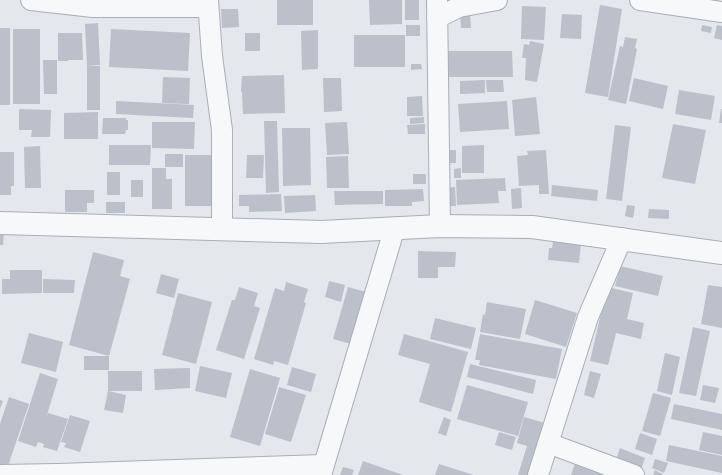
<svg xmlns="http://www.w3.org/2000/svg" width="722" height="475" viewBox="0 0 722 475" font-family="'Sofia Sans Condensed',sans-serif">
<rect width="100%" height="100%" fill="#e4e7ec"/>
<path fill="#bbc0ca" d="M277,0h36v25h-36z
M369,0h33v24l-32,1z
M405,0h14v20h-14z
M600,5l22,4 -14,88 -23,-4z
M522,6l24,1 -2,33 -23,-1z
M221,9h17l1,18 -17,1z
M460,14h10l1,14h-10z
M562,14l20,1 -1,24 -21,-1z
M98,23l2,42 -13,1 -2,-42z
M406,25h14v11h-14z
M702,25l10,2 -1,6 -10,-2z
M717,25l5,1v14l-8,-2z
M0,28h10v77h-10z
M13,29h27v75h-27z
M111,29l79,4 -2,38 -79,-4z
M318,30v39l-16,1 -1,-39z
M58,33h24l1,27h-15v-7v8h-10z
M245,33h15v18h-15z
M354,35h51v32h-51z
M625,37l12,2 -2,9 2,1 -11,55 -18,-4 12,-54 3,1z
M530,41l14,3 -7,38 -12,-2 1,-22h-4l2,-14 5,1z
M444,51h68l1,26h-69z
M43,60h14v34h-13z
M411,64h10l1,5 -11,1z
M87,66h13v44h-13z
M284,75l1,38 -42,1 -1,-22h-1l1,-16z
M163,77l27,1 -1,26 -27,-1z
M323,78h18l1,33 -18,1z
M634,78l34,8 -5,23 -34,-8z
M485,80v13l-25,1v-13z
M486,80h17l1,12h-17z
M679,90l36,6 -4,24 -36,-6z
M422,96l1,20h-16v-19z
M536,97l4,37 -25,2 -3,-36z
M116,101l78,4 -1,13 -77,-4z
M507,101l2,28 -49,3 -2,-28z
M19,109l32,1 -1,27h-19l1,-7h-13z
M721,109h1v14h-3z
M98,112v27h-34v-26z
M424,117v6l-14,1v-6z
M103,118h23v2h2v10h-2l-1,4h-23z
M264,121h13l2,71 -13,1z
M152,122h43l-1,27 -42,-1z
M347,122l2,32 -22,1 -2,-32z
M425,124v10h-17l-1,-9z
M673,124l33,6 -11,54 -33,-6z
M615,125l16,2 -9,74 -16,-2z
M282,128h28l1,57 -28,1z
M109,145h42l-1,20h-41z
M484,145v28h-22v-27z
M40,146l1,42h-16l-1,-41z
M448,150h8v13h-9z
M546,150l3,44h-10v-9l-20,1 -2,-30 11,-1 -1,-4z
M0,152h14v34h-3v9h-11z
M165,154h18v13h-18z
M185,155h26l1,51h-27z
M247,155h17l-1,23h-17z
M348,156l1,32h-22l-1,-31z
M152,168h14v11h6v30h-20z
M461,168v10h-7v-9z
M107,172h13v23h-13z
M413,174h13v10h-13z
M505,178l1,13h-8l1,12 -42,2 -1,-25z
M131,180h12v17h-12z
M552,185l46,5 -1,11 -46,-5z
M455,187l1,19h-9l-1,-18z
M521,188l1,20 -10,1 -1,-20z
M423,189l1,12 -12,1v4h-27v-16z
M65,190h29v13h-7v9h-22z
M334,191h49v13l-48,1z
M281,194l1,17 -33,1v-6h-10v-11z
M315,195l1,16 -31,2 -1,-17z
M106,202h19v11h-19z
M627,205l8,1 -2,12 -8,-2z
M649,209l20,1v9l-21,-1z
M0,233h4l-1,12h-3z
M553,242l28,2 -2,19 -31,-3 1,-12h3z
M418,251l38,1 -1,15h-17v11h-20z
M93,252l31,8 -4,16 10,3 -21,77 -40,-11z
M620,266l43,10 -5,20 -43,-10z
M10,270h32v23l-40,1v-15h8z
M161,274l18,5 -5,19 -18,-5z
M43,279l32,1 -1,13h-31z
M329,281l16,4 -4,17 -16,-5z
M286,282l22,7 -4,13 2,1 -18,62 -14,-4 -1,4 -19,-6 21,-71 9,3z
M708,285l14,2v41l-21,-4z
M239,287l19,6 -4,13 6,2 -16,51 -28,-9 16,-50h3z
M348,287l18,5 -15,52 -18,-5z
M607,287l26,6 -6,26 17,4 -3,16 -25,-6 -8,32 -18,-4z
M178,293l34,9 -16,62 -34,-9z
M535,300l42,13 -11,34 -41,-13z
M487,302l39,7 -6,30 -40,-7 3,-18 2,1z
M435,318l41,10 -5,21 -41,-10z
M693,327l17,4 -14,65 -17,-3z
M29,333l34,9 -7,30 -35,-9z
M404,334l64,18 -17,60 -32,-10 11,-38 -32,-9z
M480,334l82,15 -6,30 -77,-14 1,-5h-5z
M665,353l15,4 -8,38 -15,-4z
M84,356h25v14h-25z
M470,364l66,16 -3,14 -66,-17z
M200,366l32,7 -6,25 -31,-7z
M292,367l24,7 -5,18 -24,-7z
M190,368v20l-35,2 -1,-21z
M250,369l30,9 -20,68 -30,-9z
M108,371h34v20h-34z
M590,371l11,3 -7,24 -10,-3z
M40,373l18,6 -12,39 2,-5 20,6 -11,32 -14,-4 1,-3 -6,-2 -2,5 -18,-6z
M467,385l61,17 -10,34 -61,-17z
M703,385l16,3 -4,15 -15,-3z
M279,387l27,8 -15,47 -26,-8z
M108,391l18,4 -3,18 -19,-3z
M653,393l18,5 -11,38 -18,-5z
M9,397l20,7 -22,65 -7,-2v-43z
M0,400l3,1 -3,8z
M674,404l48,10v16l-51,-11z
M70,415l20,6 -10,31 -16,-5 2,-4 -5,-1z
M444,417l7,3 -5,16 -8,-3z
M524,417l21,6 -15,52h-12l9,-29 -10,-3z
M499,432l17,5 -4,13 -17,-5z
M703,432l19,4v19l-23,-5z
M640,433l17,6 -5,16 -17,-6z
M669,445l53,11v17l-56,-12z
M620,448l25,10 -4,12 -25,-10z
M655,459l13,4 -4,10 -12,-5z
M363,461l40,14h-45z
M575,463l35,12h-39z
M439,464l35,11h-39z
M343,467l11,3 -2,5h-12z
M655,470l9,5h-11z"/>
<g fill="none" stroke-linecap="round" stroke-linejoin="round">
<g stroke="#a9aeb7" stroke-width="22">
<path id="minor" d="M31,0l62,7h115
M208,0l4,56 10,74v100
M437,0l3,226
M640,0l82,12
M437,18l22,-11 38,-7
M548,443l86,32
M0,475l58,-1 265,-9
M321,475l73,-245
M538,475l50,-158 34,-79"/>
</g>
<g stroke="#a9aeb7" stroke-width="24">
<path id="tertiary" d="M0,223l321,9 119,-6 92,1 190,26"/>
</g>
<use href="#minor" stroke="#f7f8fa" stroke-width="20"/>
<use href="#tertiary" stroke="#f7f8fa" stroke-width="22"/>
</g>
</svg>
